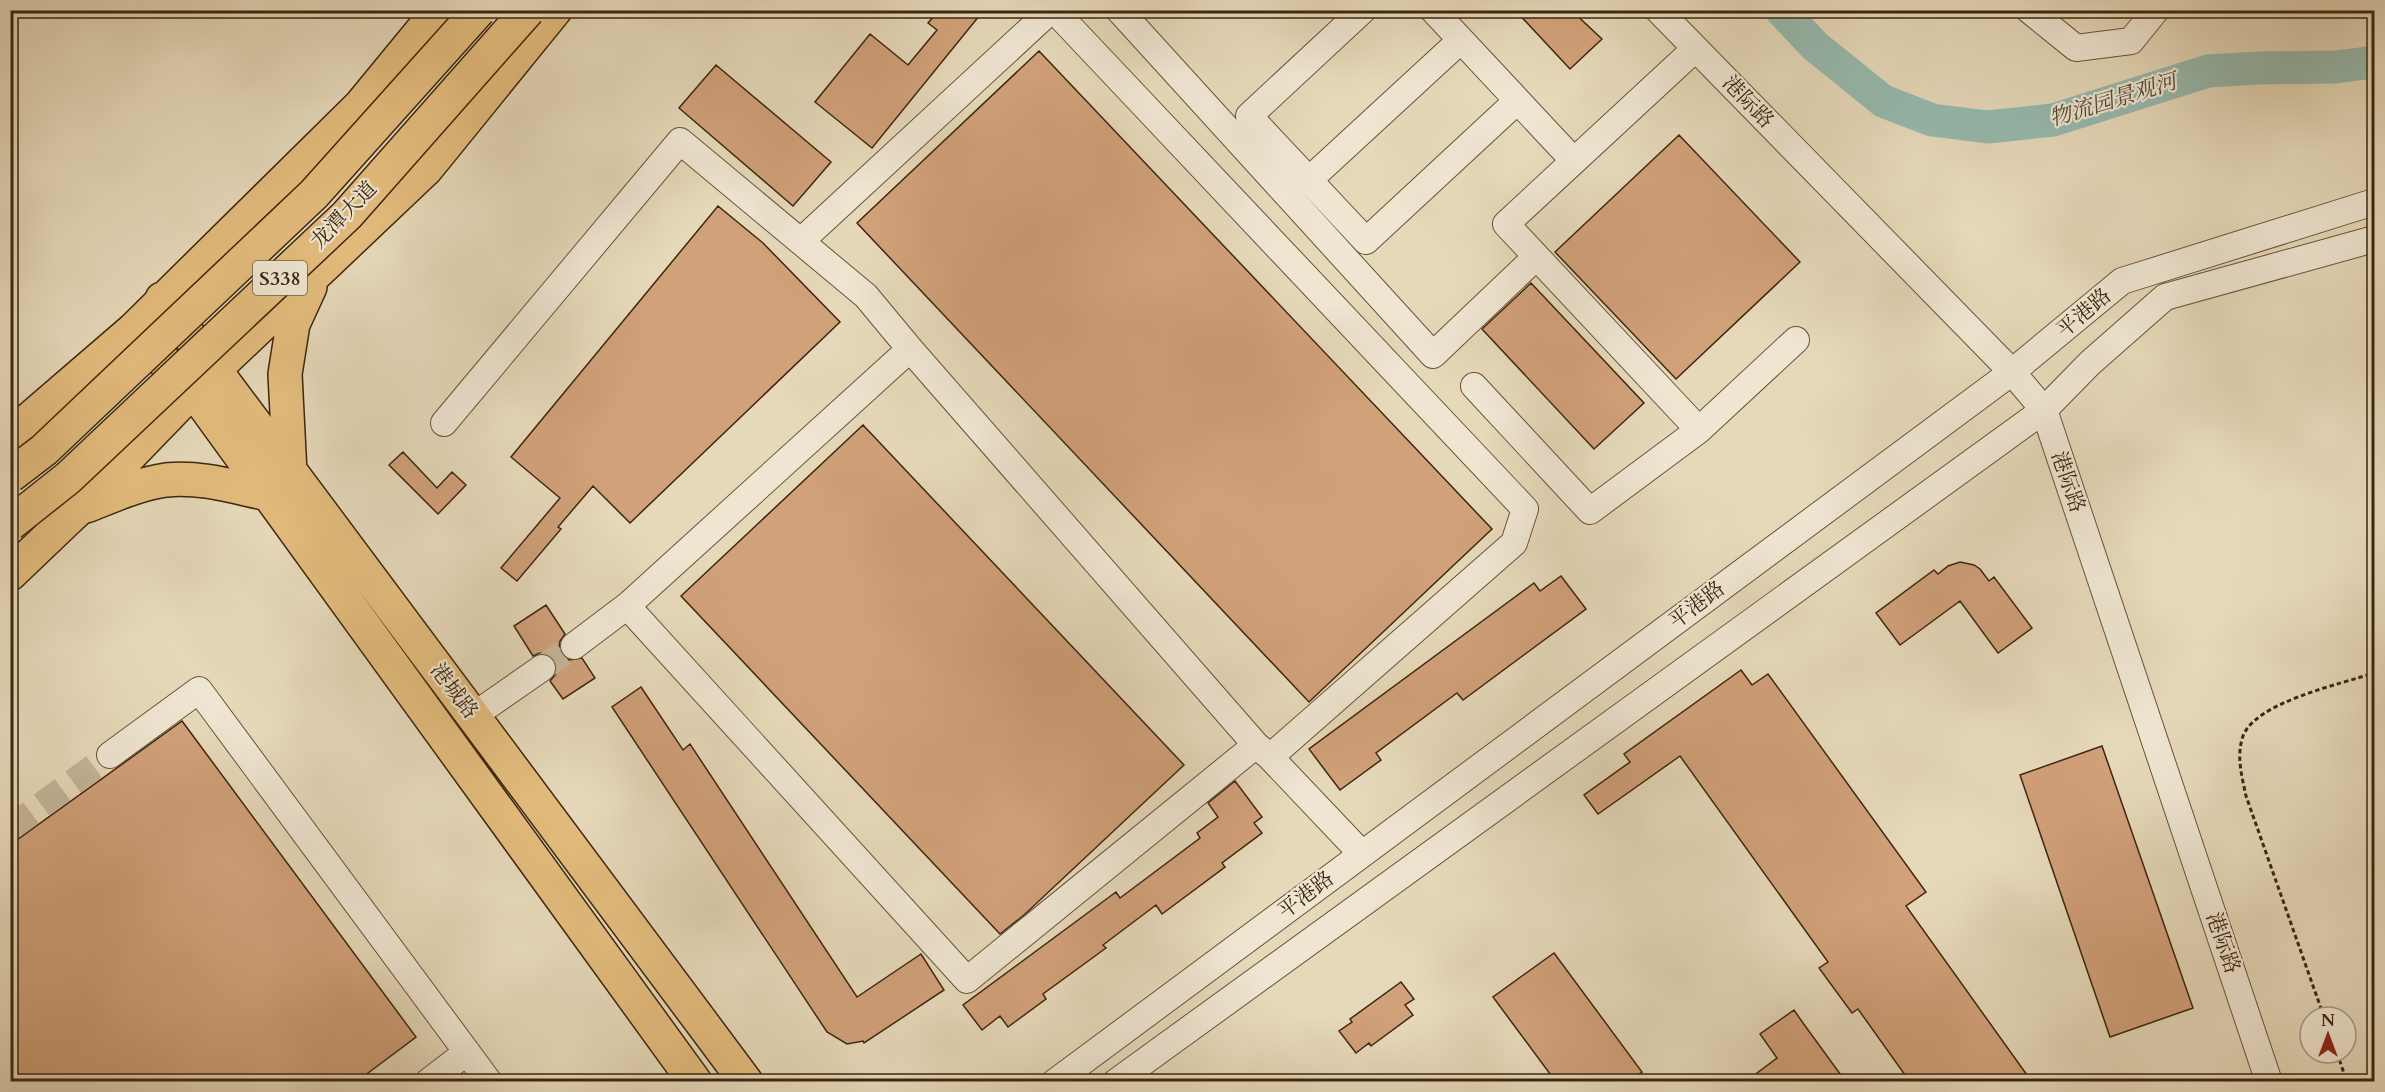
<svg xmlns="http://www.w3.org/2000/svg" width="2385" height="1092" viewBox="0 0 2385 1092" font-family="Cardo,'Noto Serif SC',serif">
<rect width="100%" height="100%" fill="#e6d9ba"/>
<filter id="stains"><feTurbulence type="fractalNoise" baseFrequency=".00333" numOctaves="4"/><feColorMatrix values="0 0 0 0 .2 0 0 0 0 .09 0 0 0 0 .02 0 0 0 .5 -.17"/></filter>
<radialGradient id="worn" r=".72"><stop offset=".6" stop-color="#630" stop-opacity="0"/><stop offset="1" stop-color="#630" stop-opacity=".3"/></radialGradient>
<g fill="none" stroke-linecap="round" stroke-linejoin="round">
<path stroke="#96baae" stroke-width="33" d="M1781,10l34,36 68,55 49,19 56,7 65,-7 155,-49 50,-3 78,-1 38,-5"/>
</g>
<path fill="#d1a17a" stroke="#3d260f" stroke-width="1.5" d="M939,10h45l-112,138 -57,-46 55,-68 38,31 29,-35 -9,-7z
M1515,10h56l31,29 -32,30z
M1039,51l453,478 -183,173 -452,-479z
M716,65l115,97 -38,44 -114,-98z
M1679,135l121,127 -124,117 -121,-127z
M718,206l45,37 77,79 -210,201 -37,-37 -35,41 3,2 -44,52 -16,-13 59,-70 -49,-41z
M1531,283l113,120 -50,46 -112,-120z
M863,425l321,340 -160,150 -24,19 -319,-338z
M403,452l34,36 15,-16 14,13 -28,29 -49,-49z
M1960,562l14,3 6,4 9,12 5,-4 38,51 -34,25 -38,-52 -60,44 -24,-32 58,-43 4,4 10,-8z
M1561,576l25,33 -123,91 -6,-7 -81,60 5,7 -41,30 -31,-41 225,-166 6,8z
M546,605l19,29 -5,7 -1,7 3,7 7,5 13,-2 13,20 -32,21 -13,-18 6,-7 1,-7 -2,-7 -7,-6 -8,-1 -7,3 -19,-30z
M1741,670l11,15 16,-11 158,218 -20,14 126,176h-122l-52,-73 -6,4 -33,-45 9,-6 -148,-206 -82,58 -14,-19 46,-33 -6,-8z
M641,687l42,63 7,-6 167,253 64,-43 23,36 -80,53 -1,-2 -16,3 -20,-12 -215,-325z
M182,721l234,316 -60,45h-346v-237z
M2102,746l91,262 -83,29 -90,-262z
M1235,781l27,36 -8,6 8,10 -40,30 3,4 -63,47 -6,-9 -53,40 3,3 -63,46 3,5 -38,28 -8,-11 -18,14 -19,-25 153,-113 4,6 80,-60 -3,-5 21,-16 -10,-14z
M1554,953l88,119 -13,10h-73l-63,-85z
M1401,982l13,17 -9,6 8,10 -42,31 -2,-3 -13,10 -17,-22 13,-9 -2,-3z
M1794,1010l9,13 43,59h-101l32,-24 -17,-24z"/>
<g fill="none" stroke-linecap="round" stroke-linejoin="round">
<path stroke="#c4b598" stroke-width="26" stroke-dasharray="26 13" stroke-linecap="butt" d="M542,668l32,-22
M10,828l100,-73"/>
<g stroke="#67533a" stroke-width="28">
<path id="minor" d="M1054,10l471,499 -11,34 -244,214
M1119,10l314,345 103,-98
M1363,10l-114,106 117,125 151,-140
M1433,10l141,151
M1658,10l354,362 32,38 225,672
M2029,10l47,38 55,-7 25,-31
M1695,49l-189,175 193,206
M1309,180l152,-140
M801,241l250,-231
M1474,386l116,125 109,-81 97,-90
M444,423l236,-282 186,155 44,53
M627,606l340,374 289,-235
M574,646l53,-40 283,-257 346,396 14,12 92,97
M473,716l69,-48
M110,755l89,-65 290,392
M428,1082l39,-30
M1055,1082l957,-710 110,-91 252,-79
M1116,1082l928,-672 46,-47 75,-66 209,-58"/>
</g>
<g stroke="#3d260f" stroke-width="36">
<path id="major" d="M162,299l584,783
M133,330l60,60 502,692
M10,436l123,-106 228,-225 78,-95
M290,473l-5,-99 8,-50 17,-37
M86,506c26,-10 52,-22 80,-26 34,-4 69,7 102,14
M53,528l23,-17 117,-121 233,-221 129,-159"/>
</g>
<g stroke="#3d260f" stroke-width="36">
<path id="highway" d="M10,434l11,-8
M10,574l66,-63"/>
</g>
<path stroke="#3d260f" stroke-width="3" stroke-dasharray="4.5 3" stroke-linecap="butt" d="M2324,1017l-78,-221c-4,-19 -10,-40 -3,-60 13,-34 98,-52 131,-63
M2337,1053l10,29"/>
<use href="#minor" stroke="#efe6d2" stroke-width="26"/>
<use href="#major" stroke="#e3bc7d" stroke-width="33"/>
<use href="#highway" stroke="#e3bc7d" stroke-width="33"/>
<g stroke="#3d260f" stroke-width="36" stroke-linecap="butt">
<path id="highway-bridge" d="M10,476l34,-26 270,-256 165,-184
M10,524l58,-46 279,-263 181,-205"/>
</g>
<use href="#highway-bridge" stroke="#e3bc7d" stroke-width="33"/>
</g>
<g text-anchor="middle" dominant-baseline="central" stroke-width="4.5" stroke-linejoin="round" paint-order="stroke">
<rect fill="#efe6d2" stroke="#72604a" stroke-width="1.5" x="253" y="261" width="54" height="34" rx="4.5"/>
<g font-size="20" font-weight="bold" fill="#3d260f">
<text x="280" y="278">S338</text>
</g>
<g font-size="21" fill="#3d260f" stroke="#efe6d2">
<text transform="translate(1748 102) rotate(46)">港际路</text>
<text transform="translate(344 215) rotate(-46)">龙潭大道</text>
<text transform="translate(2084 313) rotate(-40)">平港路</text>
<text transform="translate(2068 482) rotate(71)">港际路</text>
<text transform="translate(1697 605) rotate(-37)">平港路</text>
<text transform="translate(454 691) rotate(53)">港城路</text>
<text transform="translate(1306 895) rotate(-37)">平港路</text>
<text transform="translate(2223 943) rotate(71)">港际路</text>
</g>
<g font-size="22" font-style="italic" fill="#534b37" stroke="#efe6d2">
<text transform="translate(2113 100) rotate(-17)">物流园景观河</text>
</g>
</g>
<rect width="2385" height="1092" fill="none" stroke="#e6d9ba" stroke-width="36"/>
<rect x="12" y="12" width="2361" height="1068" fill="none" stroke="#3d260f" stroke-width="3"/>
<rect x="18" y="18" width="2349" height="1056" fill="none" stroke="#3d260f" stroke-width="1.5"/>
<g transform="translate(2328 1035)"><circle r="28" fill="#efe6d2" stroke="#a89984" stroke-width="1.5"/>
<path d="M0-4.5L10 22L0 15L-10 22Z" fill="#8f2418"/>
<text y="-9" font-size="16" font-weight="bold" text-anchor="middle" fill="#3d260f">N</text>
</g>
<rect width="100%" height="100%" filter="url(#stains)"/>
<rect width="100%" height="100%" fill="url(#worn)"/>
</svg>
